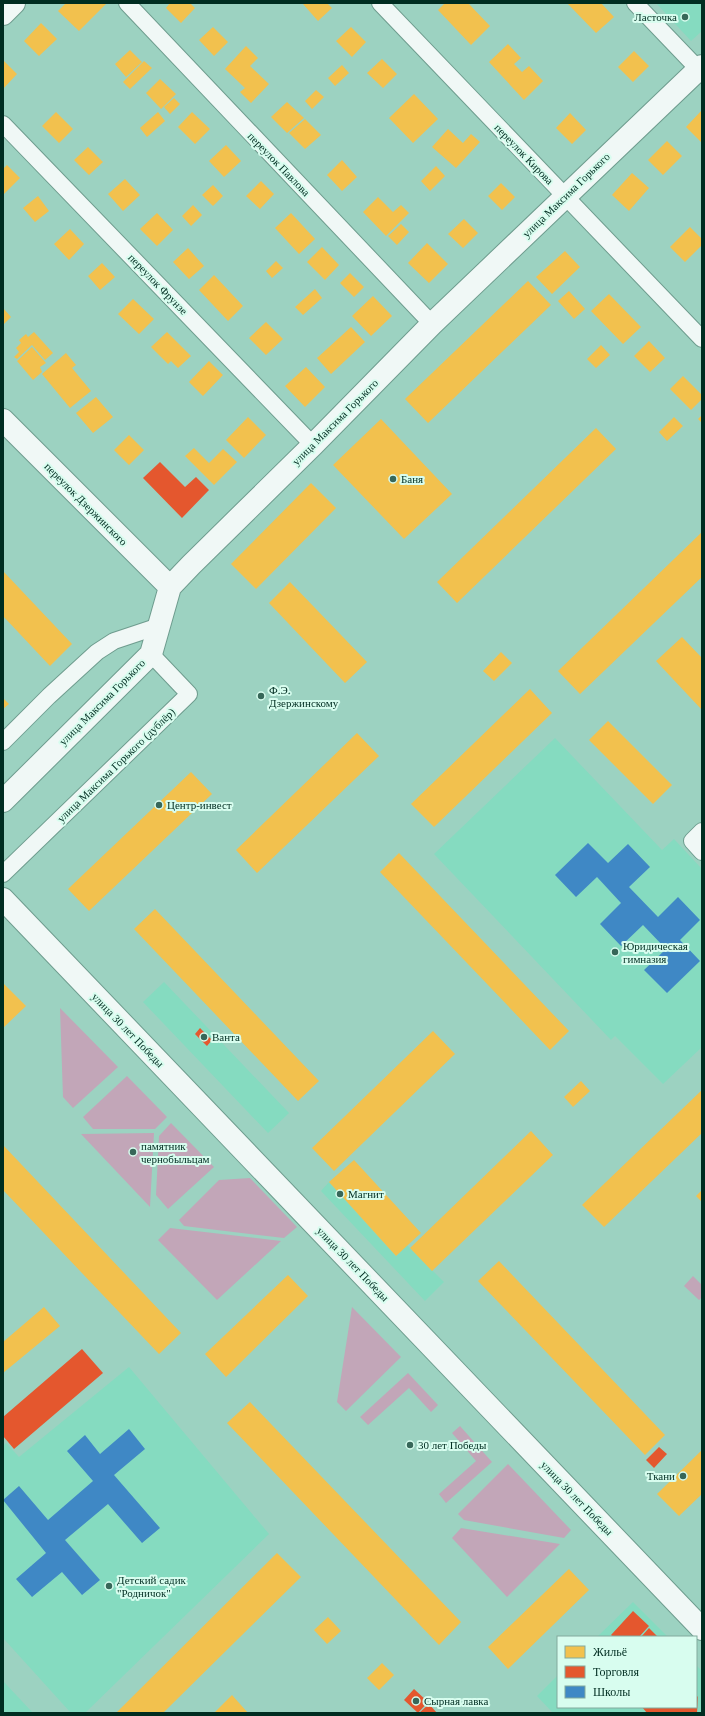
<svg xmlns="http://www.w3.org/2000/svg" width="705" height="1716" viewBox="0 0 705 1716" font-family="Georgia,serif">
<rect width="100%" height="100%" fill="#9cd2c1"/>
<path fill="#85dbc0" d="M656,3h46v28l-11,10z
M555,738l107,112 12,-11 28,30v178l-39,37 -48,-48 -4,4 -177,-186z
M164,982l125,131 -21,20 -125,-131z
M329,1182l67,74 11,-11 37,37 -19,19 -104,-110z
M129,1367l140,167 -184,179h-14l-68,-75v-192l3,-3 13,14z
M633,1602l35,35h-71z
M696,1665l6,6v42h-149l-16,-17 21,-21v32h138z
M3,1681l30,32h-30z"/>
<path fill="#c2a6b8" d="M60,1008l58,59 -45,41 -10,-11z
M127,1076l40,41 -12,12h-62l-10,-12z
M171,1123l43,44 -46,42 -12,-14 3,-59z
M154,1133l-4,74 -69,-73z
M250,1178l47,49 -13,11 -100,-12 -5,-6 40,-40z
M170,1228l111,13 -64,59 -59,-60z
M693,1276l9,9v12l-3,3 -15,-14z
M352,1307l49,50 -55,54 -9,-9z
M408,1373l30,32 -7,7 -22,-24 -41,37 -8,-8z
M460,1426l32,36 -46,41 -7,-9 37,-33 -24,-28z
M508,1464l63,66 -7,8 -100,-18 -6,-6z
M461,1528l99,16 -53,53 -55,-59z"/>
<path fill="#f2c14e" d="M66,3h41l-28,28 -21,-20z
M170,3h20l5,5 -14,15 -15,-15z
M304,3h23l5,5 -14,13 -15,-17z
M445,3h23l22,23 -19,19 -33,-35z
M567,3h34l13,14 -18,16z
M41,23l16,16 -18,17 -15,-15z
M213,27l15,15 -14,14 -15,-16z
M351,27l15,15 -14,15 -16,-16z
M508,44l13,14 -7,6 8,8 7,-6 14,15 -19,19 -35,-38z
M246,46l12,12 -8,8 19,18 -18,19 -11,-11 5,-4 -20,-19z
M130,50l12,12 -16,15 -11,-13z
M634,51l15,15 -16,16 -15,-15z
M382,59l15,15 -14,14 -16,-15z
M4,61l13,13 -14,15v-27z
M144,61l8,7 -22,21 -7,-7z
M342,65l7,8 -14,13 -7,-8z
M160,79l16,15 -15,15 -15,-16z
M316,90l8,7 -12,12 -7,-8z
M414,94l24,25 -25,24 -24,-25z
M174,98l6,6 -10,10 -6,-7z
M287,102l17,16 -17,15 -16,-16z
M702,110v33l-16,-16z
M56,112l17,17 -14,14 -17,-17z
M158,112l7,9 -18,16 -7,-9z
M192,112l18,17 -15,15 -17,-17z
M570,113l16,17 -14,14 -16,-16z
M305,119l16,16 -16,14 -16,-16z
M448,129l15,14 8,-9 9,8 -24,26 -24,-21z
M667,141l15,15 -19,19 -15,-15z
M226,145l15,16 -17,16 -15,-16z
M88,147l15,15 -14,13 -15,-15z
M342,160l15,17 -15,14 -15,-16z
M7,165l13,13 -16,16 -1,-25z
M436,166l9,10 -15,15 -9,-10z
M632,173l17,15 -20,23 -17,-16z
M125,179l15,16 -17,16 -15,-17z
M261,181l13,13 -14,15 -14,-13z
M501,183l14,14 -13,13 -14,-14z
M213,185l10,11 -10,10 -11,-11z
M38,196l11,15 -14,11 -12,-14z
M378,197l15,15 8,-7 8,8 -23,23 -23,-24z
M193,205l9,10 -11,11 -9,-10z
M157,213l16,17 -16,16 -17,-17z
M291,213l24,26 -16,15 -24,-26z
M464,219l14,14 -15,15 -15,-14z
M401,224l8,8 -12,13 -9,-9z
M690,227l12,12v6l-17,17 -15,-15z
M70,229l14,15 -15,16 -15,-16z
M427,243l21,21 -19,19 -21,-20z
M322,247l17,18 -14,15 -18,-18z
M188,248l16,18 -15,13 -16,-17z
M565,251l15,16 -28,27 -16,-17z
M276,261l7,7 -11,10 -6,-7z
M102,263l13,14 -15,13 -12,-14z
M350,273l14,14 -10,10 -14,-14z
M214,275l29,31 -15,15 -29,-31z
M528,281l23,24 -123,118 -23,-24z
M315,289l7,9 -19,17 -8,-8z
M569,291l16,18 -11,10 -16,-18z
M609,294l32,33 -18,17 -32,-33z
M373,296l19,20 -21,20 -19,-20z
M133,299l21,20 -15,15 -21,-20z
M3,308l8,9 -8,8z
M266,322l17,17 -17,16 -17,-17z
M351,327l14,15 -34,32 -14,-16z
M34,332l19,21 -8,7 -13,-15 -15,14 -3,-2 5,-5 -3,-4 5,-5 -2,-3 7,-6 2,3z
M167,332l24,24 -13,12 -7,-7 -3,3 -17,-17z
M649,341l16,17 -15,14 -16,-16z
M601,345l9,10 -14,13 -9,-9z
M32,347l14,16 -6,4 2,5 -9,8 -16,-19z
M66,353l10,12 -4,3 19,23 -21,17 -28,-34z
M209,361l14,14 -20,21 -14,-14z
M306,367l19,20 -20,20 -20,-21z
M683,376l19,19v4l-11,11 -21,-21z
M96,397l17,20 -20,16 -17,-20z
M702,415v8l-4,-4z
M248,417l18,18 -22,23 -18,-18z
M674,417l9,9 -16,15 -8,-9z
M381,419l71,75 -48,45 -71,-74z
M596,428l20,21 -159,154 -20,-21z
M129,435l15,15 -15,15 -15,-15z
M194,448l15,15 14,-14 14,13 -23,23 -29,-29z
M311,483l25,25 -80,81 -25,-25z
M702,532v45l-122,117 -22,-23z
M3,571l69,73 -22,22 -47,-50z
M290,582l77,80 -22,21 -76,-80z
M682,637l20,21v52l-46,-49z
M501,652l11,11 -18,18 -11,-10z
M530,689l22,24 -118,114 -23,-23z
M3,698l6,6 -6,5z
M608,721l64,64 -19,19 -64,-64z
M357,733l22,23 -122,117 -21,-23z
M191,772l21,22 -123,117 -21,-22z
M399,853l170,178 -19,19 -170,-178z
M155,909l164,172 -21,20 -164,-172z
M4,984l22,22 -23,22v-42z
M433,1031l22,23 -121,117 -22,-23z
M581,1081l9,10 -17,16 -9,-10z
M702,1090v43l-98,94 -22,-22z
M531,1131l22,24 -121,116 -22,-23z
M3,1145l178,188 -22,21 -156,-164z
M354,1160l67,73 -25,23 -67,-74z
M702,1190v12l-6,-6z
M499,1261l166,174 -20,20 -167,-174z
M288,1275l20,21 -82,81 -21,-23z
M44,1307l16,19 -57,47v-31z
M250,1402l211,220 -22,23 -212,-222z
M702,1450v44l-23,22 -22,-22z
M277,1553l24,24 -138,136h-45l-1,-1z
M569,1569l20,21 -81,79 -20,-22z
M328,1617l13,14 -14,13 -13,-14z
M382,1663l12,12 -15,15 -12,-12z
M232,1695l16,18h-34z"/>
<path fill="#e4572e" d="M160,462l25,25 11,-10 13,13 -27,28 -39,-40z
M200,1028l12,12 -5,6 -12,-12z
M82,1349l21,24 -89,76 -11,-13v-19z
M659,1447l8,7 -13,14 -8,-8z
M633,1611l16,15 -10,11h-26l-2,-2z
M649,1628l9,9h-17z
M414,1689l14,13 -10,11 -14,-13z
M696,1695l2,2 -1,16h-50l-5,-6h54z
M429,1704l8,9h-18z"/>
<path fill="#3f88c5" d="M588,843l20,20 20,-19 22,23 -21,20 29,30 20,-20 22,23 -20,20 20,21 -33,32 -23,-23 22,-21 -23,-24 -22,21 -21,-22 21,-21 -24,-26 -21,20 -21,-22z
M129,1429l16,20 -31,26 46,53 -18,15 -34,-39 -43,36 35,40 -18,15 -20,-23 -30,25 -16,-18 30,-26 -43,-53 16,-14 29,34 45,-39 -26,-30 18,-16 15,19z"/>
<g fill="none" stroke-linecap="round" stroke-linejoin="round">
<g stroke="#6e9c8e" stroke-width="18">
<path id="street" d="M127,3l305,321
M380,3l322,336
M635,3l67,70
M3,124l310,321
M3,742l46,-46 48,-44 17,-11 45,-15
M702,831l-10,10 10,11
M3,874l186,-180 -38,-40"/>
</g>
<g stroke="#6e9c8e" stroke-width="24">
<path id="secondary" d="M3,14l11,-11
M3,420l167,167
M3,801l148,-147 19,-67 21,-22 122,-120 119,-121 270,-258
M3,899l699,730"/>
</g>
<use href="#street" stroke="#f0f8f6" stroke-width="16"/>
<use href="#secondary" stroke="#f0f8f6" stroke-width="22"/>
</g>
<g fill="#376759" stroke="#d8fdef" stroke-width="1.5">
<circle cx="685" cy="17" r="4"/>
<circle cx="393" cy="479" r="4"/>
<circle cx="261" cy="696" r="4"/>
<circle cx="159" cy="805" r="4"/>
<circle cx="615" cy="952" r="4"/>
<circle cx="204" cy="1037" r="4"/>
<circle cx="133" cy="1152" r="4"/>
<circle cx="340" cy="1194" r="4"/>
<circle cx="410" cy="1445" r="4"/>
<circle cx="683" cy="1476" r="4"/>
<circle cx="109" cy="1586" r="4"/>
<circle cx="416" cy="1701" r="4"/>
</g>
<g text-anchor="middle" dominant-baseline="central" stroke-width="4" stroke-linejoin="round" paint-order="stroke">
<g font-size="11" fill="#002d21" stroke="#d8fdef" text-anchor="start">
<text x="677" y="17" text-anchor="end">Ласточка</text>
<text x="401" y="479">Баня</text>
<text x="269" y="690">Ф.Э.<tspan x="269" dy="13">Дзержинскому</tspan></text>
<text x="167" y="805">Центр-инвест</text>
<text x="623" y="946">Юридическая<tspan x="623" dy="13">гимназия</tspan></text>
<text x="212" y="1037">Ванта</text>
<text x="141" y="1146">памятник<tspan x="141" dy="13">чернобыльцам</tspan></text>
<text x="348" y="1194">Магнит</text>
<text x="418" y="1445">30 лет Победы</text>
<text x="675" y="1476" text-anchor="end">Ткани</text>
<text x="117" y="1580">Детский садик<tspan x="117" dy="13">"Родничок"</tspan></text>
<text x="424" y="1701">Сырная лавка</text>
</g>
<g font-size="11" fill="#002d21" stroke="#d8fdef">
<text transform="translate(524 154) rotate(46)">переулок Кирова</text>
<text transform="translate(279 164) rotate(46)">переулок Павлова</text>
<text transform="translate(566 195) rotate(-44)">улица Максима Горького</text>
<text transform="translate(158 284) rotate(46)">переулок Фрунзе</text>
<text transform="translate(335 422) rotate(-45)">улица Максима Горького</text>
<text transform="translate(86 504) rotate(45)">переулок Дзержинского</text>
<text transform="translate(102 702) rotate(-45)">улица Максима Горького</text>
<text transform="translate(116 765) rotate(-44)">улица Максима Горького (дублёр)</text>
<text transform="translate(128 1030) rotate(46)">улица 30 лет Победы</text>
<text transform="translate(353 1264) rotate(46)">улица 30 лет Победы</text>
<text transform="translate(577 1498) rotate(46)">улица 30 лет Победы</text>
</g>
</g>
<rect width="705" height="1716" fill="none" stroke="#002d21" stroke-width="8"/>
<rect x="557" y="1636" width="140" height="72" fill="#d8fdef" stroke="#82aa9d"/>
<rect x="565" y="1646" width="20" height="12" fill="#f2c14e" stroke="#82aa9d"/>
<text x="593" y="1656" font-size="12" fill="#002d21">Жильё</text>
<rect x="565" y="1666" width="20" height="12" fill="#e4572e" stroke="#82aa9d"/>
<text x="593" y="1676" font-size="12" fill="#002d21">Торговля</text>
<rect x="565" y="1686" width="20" height="12" fill="#3f88c5" stroke="#82aa9d"/>
<text x="593" y="1696" font-size="12" fill="#002d21">Школы</text>
</svg>
